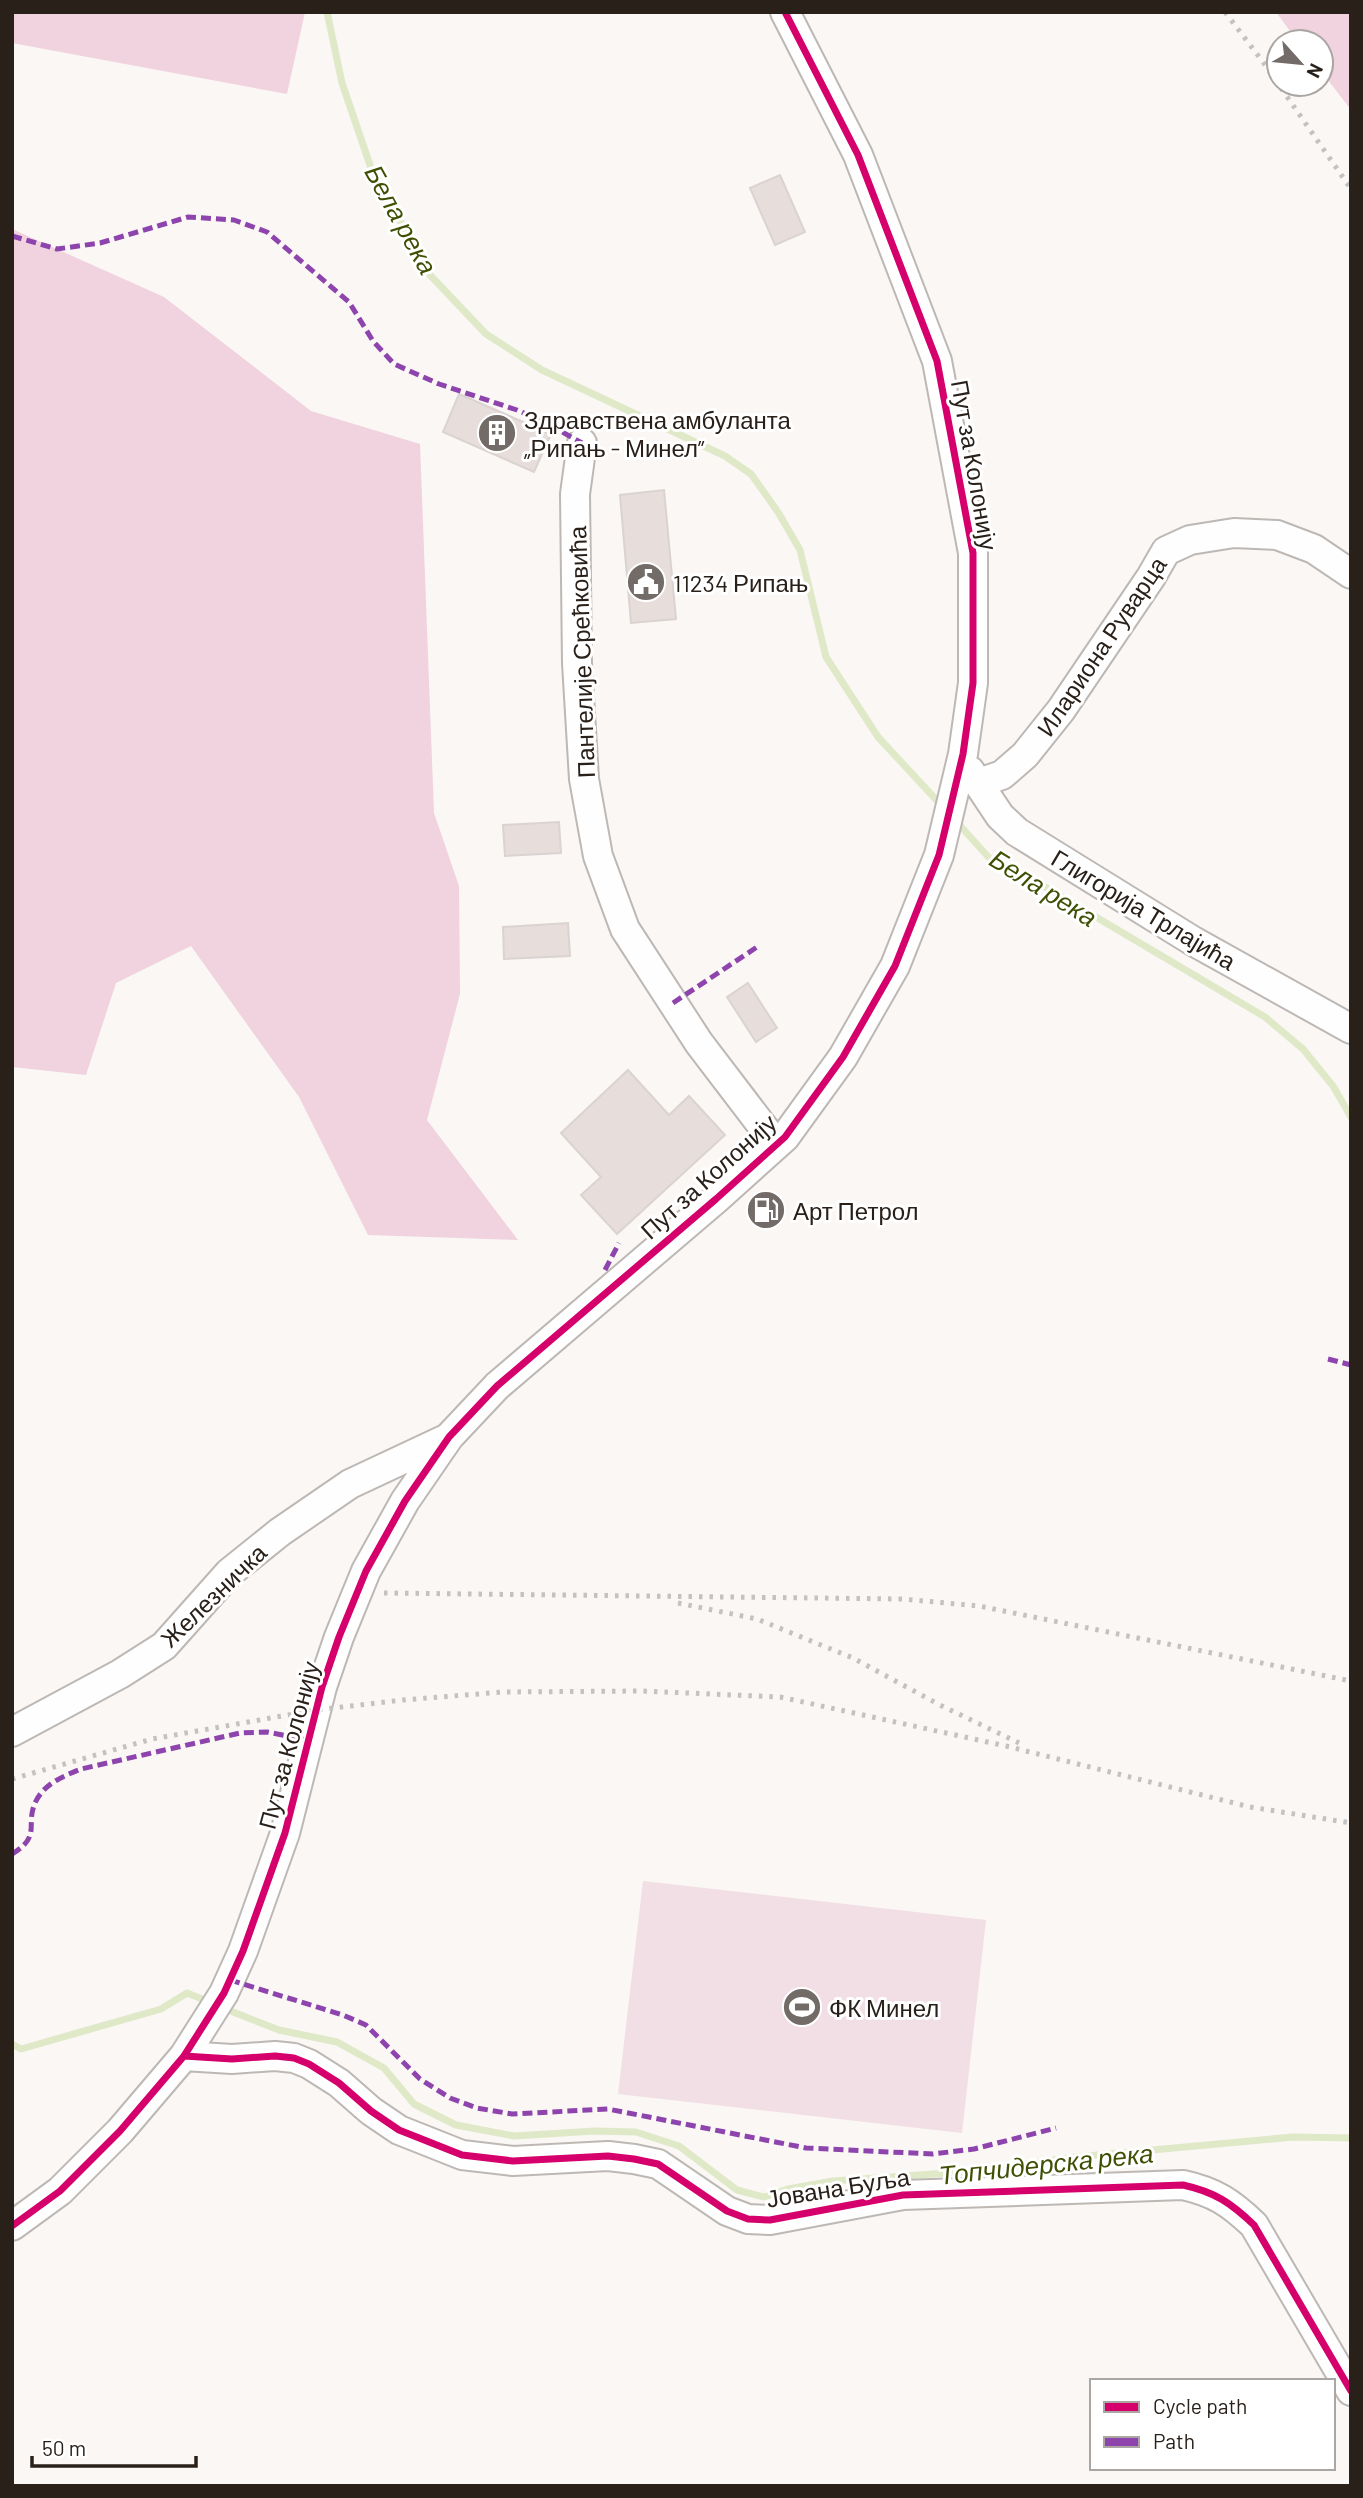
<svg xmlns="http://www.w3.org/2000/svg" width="1363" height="2498" viewBox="0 0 1363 2498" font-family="Barlow,sans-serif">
<rect width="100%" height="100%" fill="#faf7f5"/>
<path fill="#f2dee5" d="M643,1881l343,39 -24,213 -344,-39z"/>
<path fill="#f0d3df" d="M12,12h293l-18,82 -275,-51z
M1276,12h75v98l-30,-39v-29h-23z
M12,229l152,68 147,114 109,33 14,369 25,73 1,108 -33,126 91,120 -150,-5 -69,-138 -108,-151 -75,37 -30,92 -74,-8z"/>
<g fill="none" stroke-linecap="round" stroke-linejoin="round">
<path stroke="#dfe9c7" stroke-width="7" d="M327,12l15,71 29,85 59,107 56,59 56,36 183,86 26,18 27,38 22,38 26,107 52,80 64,69
M955,820l36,40 56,28 218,129 38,32 30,37 18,31
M223,2008l56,22 58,12 47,26 30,36 42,21 58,11 81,-5 41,1 43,14 58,44 27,7 24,-8 45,-8 143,-10 100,-14 217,-20 58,1
M12,2044l9,5 140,-40 26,-16 25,10"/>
</g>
<path fill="#e7dddb" stroke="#dad3d1" stroke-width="2" d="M780,175l25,57 -30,13 -25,-57z
M459,394l92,40 -17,38 -91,-40z
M664,490l12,129 -45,4 -11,-128z
M559,822l2,31 -56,3 -2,-31z
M568,923l2,33 -66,3 -1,-32z
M748,983l29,45 -21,14 -29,-45z
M628,1070l41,45 20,-19 36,39 -108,99 -36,-39 20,-18 -40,-44z"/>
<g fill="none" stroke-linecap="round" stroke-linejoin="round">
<g stroke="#bdb8b4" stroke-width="32">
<path id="minor" d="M582,443l-7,51 2,169 7,116 14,77 27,73 74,114 77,101
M970,771l30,45 17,16 176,109 158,88
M979,783l23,-8 23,-20 36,-45 90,-133 15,-26 24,-11 44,-7 43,2 37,14 37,25
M12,1732l108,-58 44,-28 65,-73 51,-41 70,-48 96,-45
M184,2056l48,3 43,-3 19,2 15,6 30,19 32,28 28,19 63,25 51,6 95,-5 26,3 24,5 69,47 21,8 22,1 133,-25 280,-10c32,7 48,18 71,40l97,166
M12,2226l48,-35 60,-60 64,-75 40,-63 19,-42 42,-118 37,-146 17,-50 27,-66 39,-70 44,-64 48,-51 219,-187 69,-62 58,-80 52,-91 44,-111 24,-101 10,-71v-130l-36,-192 -79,-206 -73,-143"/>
</g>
<use href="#minor" stroke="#fefefe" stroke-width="28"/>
<path stroke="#c4c2c1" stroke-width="5" stroke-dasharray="3.5 7" stroke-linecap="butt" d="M1225,12l38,50 88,127
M384,1593l518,6 77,7 372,75
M678,1603l79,16 96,39 85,46 81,39
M12,1779l140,-40 164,-29 87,-10 100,-8 138,-1 139,6 226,49 244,61 101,16"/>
<path stroke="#8e44ad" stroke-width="5" stroke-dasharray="10 5" stroke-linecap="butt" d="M12,236l45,13 43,-6 88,-26 46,3 33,12 82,70 24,39 21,23 45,20 78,26 31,14 34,19
M673,1003l84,-56
M605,1270l14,-27
M1328,1359l23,6
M12,1854c31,-19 12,-29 24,-53 9,-18 28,-25 45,-32l159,-36 27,-1 41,8
M230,1980l113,35 23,10 54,54 30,19 27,10 35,6 96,-5 198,39 127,6 41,-5 82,-21"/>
<g stroke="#fff" stroke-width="11">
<path id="cycleway" d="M184,2056l48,3 43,-3 19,2 15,6 30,19 32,28 28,19 63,25 51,6 95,-5 26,3 24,5 69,47 21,8 22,1 133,-25 280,-10c32,7 48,18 71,40l97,166
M12,2226l48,-35 60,-60 64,-75 40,-63 19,-42 42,-118 37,-146 17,-50 27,-66 39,-70 44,-64 48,-51 219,-187 69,-62 58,-80 52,-91 44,-111 24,-101 10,-71v-130l-36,-192 -79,-206 -73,-143"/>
</g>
<use href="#cycleway" stroke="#d6006c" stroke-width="7"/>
</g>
<defs>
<g id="building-disc" transform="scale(2.0125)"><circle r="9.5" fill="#726b67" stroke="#fff"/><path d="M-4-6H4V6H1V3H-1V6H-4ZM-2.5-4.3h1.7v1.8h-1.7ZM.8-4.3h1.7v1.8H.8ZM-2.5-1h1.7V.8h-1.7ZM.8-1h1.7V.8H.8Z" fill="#fff"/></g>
<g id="civic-disc" transform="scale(2.0125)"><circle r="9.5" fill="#726b67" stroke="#fff"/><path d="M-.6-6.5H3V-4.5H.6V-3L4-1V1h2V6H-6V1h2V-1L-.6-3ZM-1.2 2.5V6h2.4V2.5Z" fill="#fff"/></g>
<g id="fuel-disc" transform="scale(2.0125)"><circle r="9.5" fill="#726b67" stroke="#fff"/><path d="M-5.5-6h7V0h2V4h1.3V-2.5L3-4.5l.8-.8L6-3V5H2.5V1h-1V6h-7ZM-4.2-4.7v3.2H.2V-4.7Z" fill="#fff"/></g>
<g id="stadium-disc" transform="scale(2.0125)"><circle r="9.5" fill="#726b67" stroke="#fff"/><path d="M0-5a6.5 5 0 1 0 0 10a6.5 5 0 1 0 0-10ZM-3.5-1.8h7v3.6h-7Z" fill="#fff"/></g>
</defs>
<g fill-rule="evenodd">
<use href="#building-disc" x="497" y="433"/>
<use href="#civic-disc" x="646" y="582"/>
<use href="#fuel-disc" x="766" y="1210"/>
<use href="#stadium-disc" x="802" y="2007"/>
</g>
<g text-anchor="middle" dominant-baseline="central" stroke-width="6" stroke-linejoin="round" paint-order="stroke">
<g font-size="24" fill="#29201a" stroke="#fff" text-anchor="start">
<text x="524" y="419">Здравствена амбуланта<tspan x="524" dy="28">„Рипањ - Минел”</tspan></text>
<text x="673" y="582">11234 Рипањ</text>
<text x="793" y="1210">Арт Петрол</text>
<text x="829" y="2007">ФК Минел</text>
</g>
<g font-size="24" fill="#29201a" stroke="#fff">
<text transform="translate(975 465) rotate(80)">Пут за Колонију</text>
<text transform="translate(1101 646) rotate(-56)">Илариона Руварца</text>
<text transform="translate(581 652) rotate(-92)">Пантелије Срећковића</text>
<text transform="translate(1144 909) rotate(31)">Глигорија Трлајића</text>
<text transform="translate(708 1176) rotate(-42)">Пут за Колонију</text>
<text transform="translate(213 1595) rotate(-44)">Железничка</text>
<text transform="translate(288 1745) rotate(-75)">Пут за Колонију</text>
<text transform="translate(838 2187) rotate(-9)">Јована Буља</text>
</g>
<g font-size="26" font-style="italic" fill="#3f5004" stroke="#fff">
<text transform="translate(402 219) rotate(61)">Бела река</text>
<text transform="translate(1044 887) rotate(32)">Бела река</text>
<text transform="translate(1046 2163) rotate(-6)">Топчидерска река</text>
</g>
</g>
<rect width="1363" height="2498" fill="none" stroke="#29201a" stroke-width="28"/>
<rect x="1090" y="2379" width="245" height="91" fill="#ffffff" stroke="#a9a6a3" stroke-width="2"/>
<rect x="1104" y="2402" width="35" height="10" fill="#d6006c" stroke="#a9a6a3" stroke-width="2"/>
<text x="1153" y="2414" font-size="21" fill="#29201a">Cycle path</text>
<rect x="1104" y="2437" width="35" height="10" fill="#8e44ad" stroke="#a9a6a3" stroke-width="2"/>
<text x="1153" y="2449" font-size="21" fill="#29201a">Path</text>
<g transform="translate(1300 63) rotate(117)"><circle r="33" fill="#ffffff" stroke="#a9a6a3" stroke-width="2"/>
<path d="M0-5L12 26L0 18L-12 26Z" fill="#726b67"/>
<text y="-10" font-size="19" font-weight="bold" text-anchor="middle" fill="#29201a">N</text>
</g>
<path d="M32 2456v10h164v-10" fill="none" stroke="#29201a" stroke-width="3.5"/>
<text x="42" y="2456" font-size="21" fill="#29201a" stroke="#ffffff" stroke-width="5" paint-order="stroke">50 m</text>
</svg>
